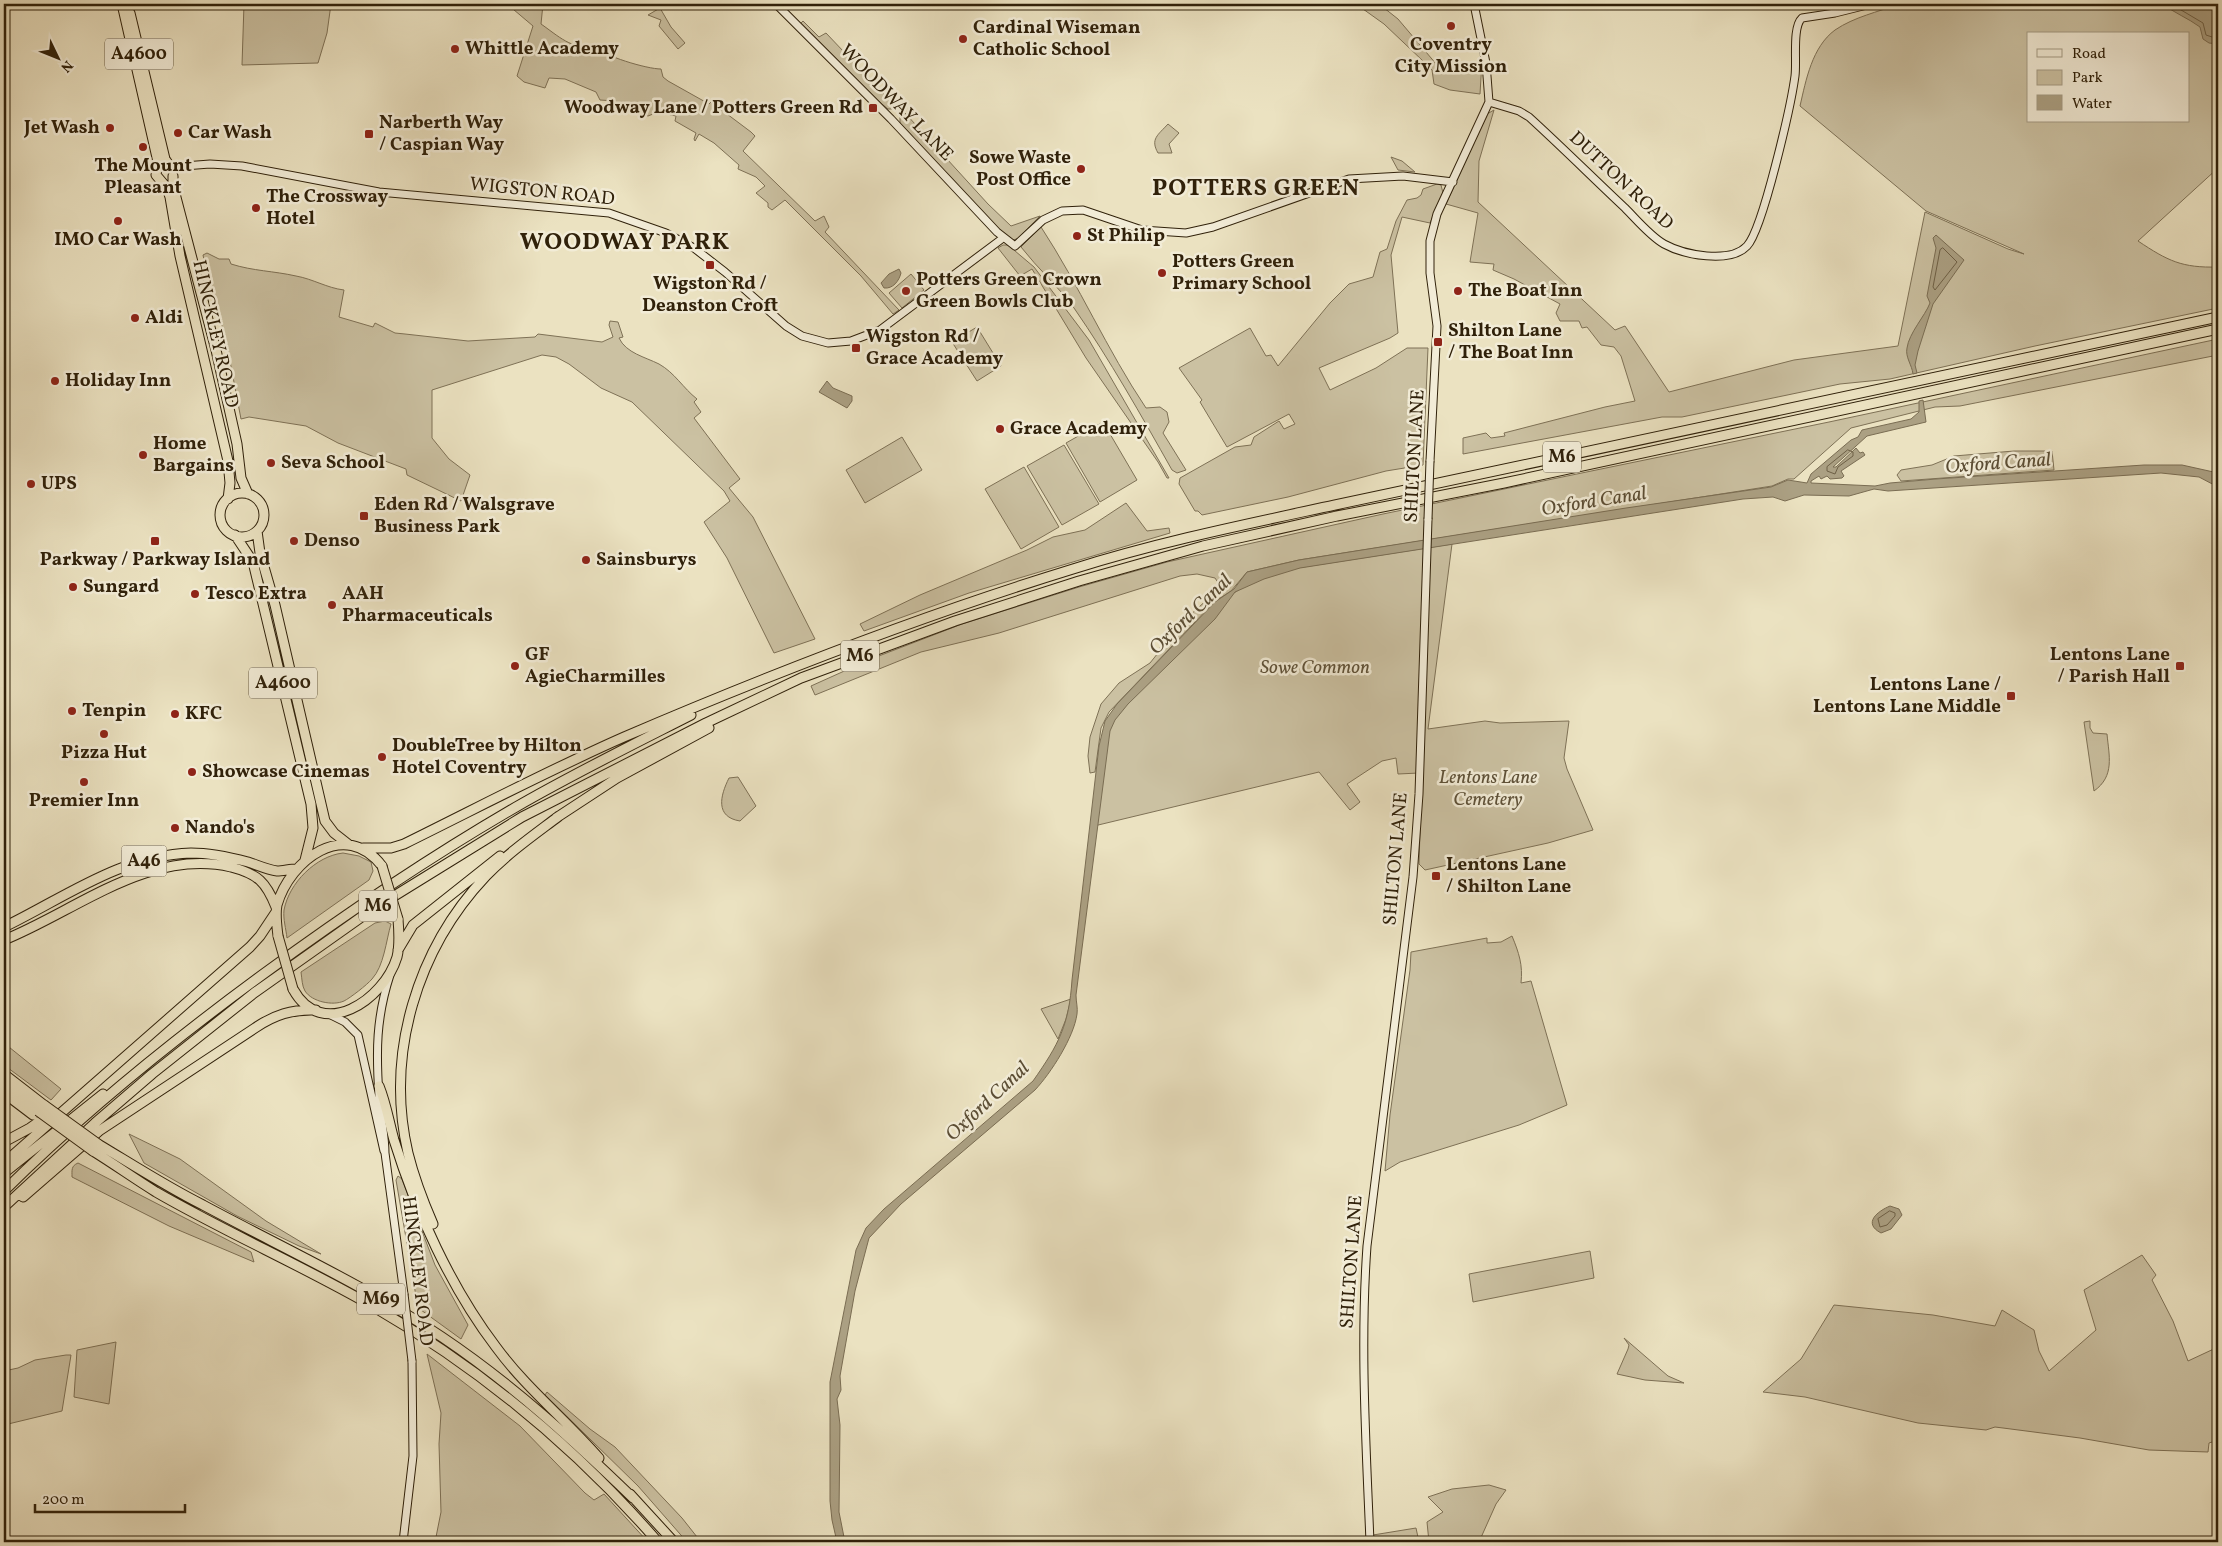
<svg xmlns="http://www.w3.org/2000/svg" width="2222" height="1546" viewBox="0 0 2222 1546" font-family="Vollkorn,serif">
<rect width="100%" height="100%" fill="#ebe2c1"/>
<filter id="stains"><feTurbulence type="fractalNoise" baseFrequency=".004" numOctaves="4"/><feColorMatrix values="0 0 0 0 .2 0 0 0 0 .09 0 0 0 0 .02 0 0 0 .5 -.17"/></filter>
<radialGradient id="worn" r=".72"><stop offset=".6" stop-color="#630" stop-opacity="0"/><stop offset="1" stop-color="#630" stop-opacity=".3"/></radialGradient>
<path fill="#cbc1a2" stroke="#7e7156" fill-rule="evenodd" d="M244,4h87l-4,29 -9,30 -76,2z
M507,4h36l-2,20c16,11 32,27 53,22 9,10 53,23 67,23l2,8 5,4 41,23 2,-2 40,30 4,4 -12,15 72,70 9,-5 5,11 -4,5 74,78 -6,4 -32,-38 -76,-76 -13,10 -4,-3v-4l-12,-10 9,-7 -9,-9 -18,-8 1,-4 -25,-22 -15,-9 -4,7 -1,-2 2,-6 -21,-12 1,-5 -18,-4 -10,4c-17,-6 -30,-16 -48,-16l-4,-8 -31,-13 -16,-1 -4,10 -21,-6 -7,-6 16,-50z
M1356,4h23l19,15 39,46 16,1 29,-5 -2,33 -30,-4 -16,-6 -2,-14 -9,-9 -39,-37z
M1899,4h319v164l-80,73c30,20 44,27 80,26v41l-183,38 -145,33 -50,5 -158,33h-20l-199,37v-16l23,-5 5,5 14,-2 -1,-3 101,-26 30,-6 -14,-45 -7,-9 -13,-2 -14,-18 -5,1 -3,-7h-19l-4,-8 4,-9 -46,-25 -21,-9 1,-6 -24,-2 8,-49 -32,-9 41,-90 7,-4 -15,51 -1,41 137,128 10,-4 44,66 125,-32 104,-14 27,-134 83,37 16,5 -98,-43 -126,-105c6,-26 12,-59 35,-76 19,-13 43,-18 64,-26zM2028,34h160v87h-160z
M660,8l11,19 14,16 -7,6 -19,-23 2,-6 -13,-5z
M803,21l16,16 7,-4 72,76h-10l-16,-13 -72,-72z
M905,113l83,91 23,22 29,-10 -23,23 -5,1 -5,-3 -17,-16 -90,-98v-6z
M1168,124l11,9 -10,11 3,9h-14c-8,-14 0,-18 10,-29z
M1391,157l11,4 13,11 -17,-2z
M1437,184l4,1 2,8 -13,30 -28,-6 -11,38 7,78 -8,5 -71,30 11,22 46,-22 31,-20h21l-5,117 -37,6 -98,26 -86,18 -4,-4h-3l-16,-27 1,-6 55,-31 16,-2 3,-8 25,-16 5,8 11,-5 -6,-10 -62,33 -27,-45 2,-2 -23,-32 71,-40 16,28 5,-1 7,11 52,-63 19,-19 24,-7 7,-25 7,-3 9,-28 11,-21 10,-2 4,-3 2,-6z
M1041,227c38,58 66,123 105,181l14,-1 7,5 2,10 -6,11 23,37 -9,3 -5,-3c-31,-55 -62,-110 -98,-162 -16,-22 -36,-39 -53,-61z
M1003,245h5l26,22 55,73 80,138h-2l-9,-16 -72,-104 -54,-89 -12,7 -22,-28z
M207,253l12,6h10l2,5c22,7 43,7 65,12 17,3 31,12 48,14l-5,27 34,10 2,-4 20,10 10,1 63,7 67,-4 3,-3 64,8 11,-5 -4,-12 1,-4 8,1 5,15 -4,1c7,15 26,19 40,26 16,9 24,24 38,35l-3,3 7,10 -7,6 46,61 -11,9 24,29 62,122 -41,14 -47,-95 -23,-36 26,-21 -6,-10 -92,-89 -31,-14 -32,-24 -13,-7 -14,-2 -110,35v48l17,21 21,16 -9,26 -54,-26 -1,-6 -68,-26 -32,-17 -57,-9 -8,2 -16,-84 -15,-46 -7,-34z
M911,274l13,16 -22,18 -13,-15z
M977,327l24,39 -24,15 -25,-39z
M2218,339v16l-258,51 -25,1 -84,21 -57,51h-6l-16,7 -473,74 -52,12 -16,19 -17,11 -105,110 -8,16 -6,44 -5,1 -2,-17 2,-19 11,-33 18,-21 31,-20 8,-10 7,-18 23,-18 33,-30 -6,-9 -18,-4 -17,2 -181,57 -78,19 -106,43 -4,-9 60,-27 91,-35 117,-37 88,-25 216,-48 446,-92z
M1103,422l34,58 -37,22 -34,-59z
M902,437l20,33 -57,33 -19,-33z
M1064,445l35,59 -37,21 -35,-59z
M2014,451h38l2,19 -153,11 -4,-6 4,-5 31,-5 22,-9z
M1024,467l35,60 -38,22 -36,-60z
M1126,503l21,28 22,-3 1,5 -201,60 -105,38 -4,-7 60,-29 107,-45 26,-13 32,-7z
M1452,544l-24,185 57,-8 15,2 69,-2 -5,37 3,11 26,61 -45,13 -123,27 -6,-6 2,-66 -2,-25 -21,1 -2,-16 -14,3 -35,23 13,18 -10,8 -31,-38 -225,54 14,-103 118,-125 39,-25z
M2090,721v7l3,5 14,1c2,22 8,42 -13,57l-10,-69z
M738,777l18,29 -16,15c-25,-4 -20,-25 -11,-43z
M343,853l16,3 12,6 2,9 -4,9 -82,58c-1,-9 -4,-19 -3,-28 5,-27 32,-54 59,-57z
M385,921l6,3c-5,17 -7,42 -19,55 -5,6 -22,19 -28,22 -11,5 -32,1 -39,-10 -3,-5 -3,-12 -4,-19l74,-49z
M1512,936c7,17 11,29 9,47l10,-2 36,124 -48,20 -119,37 -15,9 5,-56 20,-145 1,-18 76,-14v5l14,-1z
M1071,999l-5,20 -8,20 -17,-30z
M4,1043l57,46 -10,11 -47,-35z
M129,1134l51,25 86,62 55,33 -22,-8 -62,-30 -93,-53z
M78,1163l173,89 3,10 -85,-36 -97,-49c0,-7 -1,-11 6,-14z
M398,1176l4,3 33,86 33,60 -7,14 -40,-29 -4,-8 -21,-122z
M1590,1251l4,27 -121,24 -4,-28z
M2142,1255l14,20 -4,5 21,41 15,40 30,-14v93l-9,3 -1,9 -59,-2 -69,-12 -77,-10 -8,-1 -9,3 -68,-7 -113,-26 -42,-5 38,-33 33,-54 99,10 62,11 7,-16 32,20 5,21 10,20 47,-41 -12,-40z
M1624,1338l44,38 16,7 -39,-3 -28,-6 11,-25 1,-4z
M116,1342l-7,62 -35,-7 3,-47z
M427,1354l93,72 65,67 9,7 10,-6 44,48h-213l6,-30 -2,-68 2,-31z
M66,1355h5l-9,56 -58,14v-54l14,-3 17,-8z
M547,1392l43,37 25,18 67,71 19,24h-14l-49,-56 -93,-91z
M1489,1485l17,5 -10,14 -17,38h-50l-2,-20 16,-10 -15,-15 24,-8z
M1416,1528l3,14h-45l-1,-7z"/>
<path fill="#aba083" stroke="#7a6d53" d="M2163,4h55v40l-9,-1 -6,-4 -3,-12c-12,-9 -26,-14 -37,-23z
M1936,235l28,25 -31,44 -15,47 -3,14 2,8 -4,1c-1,-9 -8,-17 -6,-26 2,-15 18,-32 23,-45l-3,-7 9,-48 -3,-10z
M899,269l2,4c-2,8 -8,16 -17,15l-3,-5 8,-9z
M827,381l6,7 19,8v5l-5,7 -28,-16z
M1923,400l3,22 -59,14 -34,31h3l20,-19 4,5 3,-1 2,3 -24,16 3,5 -2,2 -12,1 -3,-3 -6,3 -2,-3 -8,5v2l64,3 15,-3 46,-4 208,-14h38l36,8v14l-19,-10 -38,-4 -273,18 -14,-2 -25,7 -45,-1 -19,6 -12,-4 -30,2 -443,69 -36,11 -29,13 -20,27 -87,85 -13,16 -5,11 -34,264c0,7 2,13 1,19 -3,23 -26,59 -42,76l-134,114 -32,34 -14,53 -15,85 1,14 -4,9 3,26 -1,87 6,30h-8l-5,-22 -2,-19v-119l26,-132 10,-22 18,-19 149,-128c26,-37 36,-56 39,-101l27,-234 6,-25 12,-17 98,-102 19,-13 13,-17 52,-12 327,-52 145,-21 17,-7 19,3 4,-9 40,-34 7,-3 4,-7 49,-11 8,-7v-11z
M1890,1206l9,3 3,6 -11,14 -10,4c-19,-10 -3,-22 9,-27z"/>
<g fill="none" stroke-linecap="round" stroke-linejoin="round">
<path stroke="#6e6046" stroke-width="1" d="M2171,4l32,19 3,12 12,4
M1943,248l14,14 -22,28 -2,-3 7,-37z
M1848,450l5,2v4l-15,11 -3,7 -8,-3v-4z
M1890,1211l5,2v3l-8,9 -7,2 -2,-8z"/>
<g stroke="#30210a" stroke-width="9">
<path id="secondary" d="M776,4l115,115 106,113 18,14 28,-26 19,-9 21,-1 59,20 44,3 27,-6 136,-48 54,-3 50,6
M1489,102l30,9 10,6c33,30 64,61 96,91 12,12 25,28 39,36 20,11 66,20 83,2 16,-17 44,-141 48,-170 2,-15 -3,-49 7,-58l33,-5 36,-9
M171,167l39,-3 32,2 137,26 230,21 57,20 28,15 31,24 61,54 16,10 26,7 23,-2 29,-11 123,-92
M1430,461l7,-135 -7,-53v-32l7,-27 52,-112 -3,-39 -12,-59
M390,975c-14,43 -14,77 -11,121 1,20 6,38 6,57l19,141
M329,1014l16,8 13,13 26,116
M403,1542l10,-86 -1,-95
M1370,1542c-4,-99 -10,-197 -3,-296l46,-369 6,-83 9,-275"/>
</g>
<g stroke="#30210a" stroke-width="11">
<path id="highway" d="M122,4l36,158 -2,13 11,13 3,9 10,59 48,205 2,22 -2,16
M130,13l35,146 4,6
M173,176v10l43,164 21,94 4,34 7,16
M220 515a22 22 0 1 1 44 0a22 22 0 1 1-44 0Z
M257,531l3,22 15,52 50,216 9,12 14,11
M235,535l18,27 58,242 2,24 -8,32
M556,818l61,-40 92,-50
M363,848h28l13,-4c73,-36 145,-74 220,-107 147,-63 296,-121 449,-168 85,-27 174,-45 262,-64l883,-188
M4,927c60,-29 117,-72 187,-74 19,0 38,4 57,9 9,3 20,8 29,9 6,0 13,-2 19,-2
M278,936c-1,-9 -3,-21 -1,-31 13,-45 68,-87 105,-39
M4,940c72,-29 145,-92 227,-73 27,7 35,15 45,40
M398,950l15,-25 87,-69
M293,989c29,53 91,11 104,-32 3,-12 2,-26 1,-38
M4,1074l40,31
M4,1083l34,28
M379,1086c7,17 10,36 15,54 22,71 57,148 102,207 30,41 70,73 103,111
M4,1093l29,22
M4,1142l26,-14 20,-14
M98,1144c35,21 69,43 105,61 80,43 163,81 239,132 70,47 131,103 191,161
M93,1151c21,13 42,28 63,41 71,41 147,74 218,115 107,62 203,142 284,235
M4,1163l246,-216 10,-11 16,-24
M4,1173l99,-79
M4,1191c80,-79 168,-150 258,-216 82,-60 166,-117 254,-168 57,-33 116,-62 175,-92
M23,1197l76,-66 156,-103c19,-13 37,-19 61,-18
M4,1207l91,-84 57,-49 102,-81 116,-82 152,-94 184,-94 95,-45 154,-57 124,-40 124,-35 134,-30 167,-33 714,-154
M433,1224c-10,-23 -19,-47 -25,-71 -23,-99 9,-204 78,-277 22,-23 48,-41 73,-60
M630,1494l44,48"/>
</g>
<use href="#secondary" stroke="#f2ecd7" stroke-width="7"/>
<use href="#highway" stroke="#ebe2c1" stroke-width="9"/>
<g stroke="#30210a" stroke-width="9" stroke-linecap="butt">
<path id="secondary-bridge" d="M1428,519l2,-58
M404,1294l8,67"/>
</g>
<g stroke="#30210a" stroke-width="11" stroke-linecap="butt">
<path id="highway-bridge" d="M382,866l16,53
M278,936l15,53
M44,1105l54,39
M38,1111l55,40"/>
</g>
<use href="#secondary-bridge" stroke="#f2ecd7" stroke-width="7"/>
<use href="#highway-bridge" stroke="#ebe2c1" stroke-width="9"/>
</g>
<g fill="#8f2418" stroke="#f2ecd7" stroke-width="2">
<circle cx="1451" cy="26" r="5"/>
<circle cx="963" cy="39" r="5"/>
<circle cx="455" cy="49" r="5"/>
<rect x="868" y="103" width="10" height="10" rx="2.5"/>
<circle cx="110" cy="128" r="5"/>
<circle cx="178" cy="133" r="5"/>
<rect x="364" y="129" width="10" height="10" rx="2.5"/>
<circle cx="143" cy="147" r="5"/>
<circle cx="1081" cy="169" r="5"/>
<circle cx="256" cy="208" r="5"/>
<circle cx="118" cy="221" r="5"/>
<circle cx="1077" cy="236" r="5"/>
<rect x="705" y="260" width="10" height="10" rx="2.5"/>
<circle cx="1162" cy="273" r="5"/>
<circle cx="906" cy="291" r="5"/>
<circle cx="1458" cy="291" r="5"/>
<circle cx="135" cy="318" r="5"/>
<rect x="1433" y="337" width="10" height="10" rx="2.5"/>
<rect x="851" y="343" width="10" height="10" rx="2.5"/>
<circle cx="55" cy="381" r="5"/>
<circle cx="1000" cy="429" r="5"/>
<circle cx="143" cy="455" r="5"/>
<circle cx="271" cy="463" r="5"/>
<circle cx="31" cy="484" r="5"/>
<rect x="359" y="511" width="10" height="10" rx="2.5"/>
<rect x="150" y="536" width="10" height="10" rx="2.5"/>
<circle cx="294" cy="541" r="5"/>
<circle cx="586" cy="560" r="5"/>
<circle cx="73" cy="587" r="5"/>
<circle cx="195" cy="594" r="5"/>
<circle cx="332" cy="605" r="5"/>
<circle cx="515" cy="666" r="5"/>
<rect x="2175" y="661" width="10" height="10" rx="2.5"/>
<rect x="2006" y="691" width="10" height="10" rx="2.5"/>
<circle cx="72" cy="711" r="5"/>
<circle cx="175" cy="714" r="5"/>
<circle cx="104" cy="734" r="5"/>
<circle cx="382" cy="757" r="5"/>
<circle cx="192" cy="772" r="5"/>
<circle cx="84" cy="782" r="5"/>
<circle cx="175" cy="828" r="5"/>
<rect x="1431" y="871" width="10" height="10" rx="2.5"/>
</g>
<g text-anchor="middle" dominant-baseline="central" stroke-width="5" stroke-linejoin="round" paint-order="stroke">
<g fill="#f2ecd7" stroke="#6a5e48" stroke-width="1">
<rect x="105" y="38.5" width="68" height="31" rx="4"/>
<rect x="1543" y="441.5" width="38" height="31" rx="4"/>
<rect x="841" y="640.5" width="38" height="31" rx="4"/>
<rect x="249" y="667.5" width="68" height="31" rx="4"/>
<rect x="121.5" y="845.5" width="45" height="31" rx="4"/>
<rect x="359" y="890.5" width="38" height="31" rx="4"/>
<rect x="357" y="1283.5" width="48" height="31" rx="4"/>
</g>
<g font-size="18" font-weight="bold" fill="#30210a">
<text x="139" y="54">A4600</text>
<text x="1562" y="457">M6</text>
<text x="860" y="656">M6</text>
<text x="283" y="683">A4600</text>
<text x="144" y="861">A46</text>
<text x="378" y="906">M6</text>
<text x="381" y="1299">M69</text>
</g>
<g font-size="19" font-weight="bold" fill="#30210a" stroke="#f2ecd7" text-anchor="start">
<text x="973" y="28">Cardinal Wiseman<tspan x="973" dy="22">Catholic School</tspan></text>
<text x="1451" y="45" text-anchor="middle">Coventry<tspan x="1451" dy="22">City Mission</tspan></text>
<text x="465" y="49">Whittle Academy</text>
<text x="863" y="108" text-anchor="end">Woodway Lane / Potters Green Rd</text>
<text x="379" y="123">Narberth Way<tspan x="379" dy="22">/ Caspian Way</tspan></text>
<text x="100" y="128" text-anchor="end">Jet Wash</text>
<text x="188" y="133">Car Wash</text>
<text x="1071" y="158" text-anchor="end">Sowe Waste<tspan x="1071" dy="22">Post Office</tspan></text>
<text x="143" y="166" text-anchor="middle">The Mount<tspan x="143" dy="22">Pleasant</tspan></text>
<text x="266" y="197">The Crossway<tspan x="266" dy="22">Hotel</tspan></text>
<text x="1087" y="236">St Philip</text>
<text x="118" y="240" text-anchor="middle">IMO Car Wash</text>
<text x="1172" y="262">Potters Green<tspan x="1172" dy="22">Primary School</tspan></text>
<text x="916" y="280">Potters Green Crown<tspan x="916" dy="22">Green Bowls Club</tspan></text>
<text x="710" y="284" text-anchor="middle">Wigston Rd /<tspan x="710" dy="22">Deanston Croft</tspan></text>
<text x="1468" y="291">The Boat Inn</text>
<text x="145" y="318">Aldi</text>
<text x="1448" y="331">Shilton Lane<tspan x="1448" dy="22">/ The Boat Inn</tspan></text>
<text x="866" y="337">Wigston Rd /<tspan x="866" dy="22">Grace Academy</tspan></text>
<text x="65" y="381">Holiday Inn</text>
<text x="1010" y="429">Grace Academy</text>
<text x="153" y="444">Home<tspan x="153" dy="22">Bargains</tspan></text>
<text x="281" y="463">Seva School</text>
<text x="41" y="484">UPS</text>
<text x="374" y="505">Eden Rd / Walsgrave<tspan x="374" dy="22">Business Park</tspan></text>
<text x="304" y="541">Denso</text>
<text x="155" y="560" text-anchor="middle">Parkway / Parkway Island</text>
<text x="596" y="560">Sainsburys</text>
<text x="83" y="587">Sungard</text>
<text x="205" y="594">Tesco Extra</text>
<text x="342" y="594">AAH<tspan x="342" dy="22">Pharmaceuticals</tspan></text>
<text x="525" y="655">GF<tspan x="525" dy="22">AgieCharmilles</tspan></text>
<text x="2170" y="655" text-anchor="end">Lentons Lane<tspan x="2170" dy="22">/ Parish Hall</tspan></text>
<text x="2001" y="685" text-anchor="end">Lentons Lane /<tspan x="2001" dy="22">Lentons Lane Middle</tspan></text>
<text x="82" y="711">Tenpin</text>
<text x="185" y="714">KFC</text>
<text x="392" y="746">DoubleTree by Hilton<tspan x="392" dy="22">Hotel Coventry</tspan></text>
<text x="104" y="753" text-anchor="middle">Pizza Hut</text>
<text x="202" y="772">Showcase Cinemas</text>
<text x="84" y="801" text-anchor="middle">Premier Inn</text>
<text x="185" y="828">Nando's</text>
<text x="1446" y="865">Lentons Lane<tspan x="1446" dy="22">/ Shilton Lane</tspan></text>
</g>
<g font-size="19" fill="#30210a" stroke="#f2ecd7">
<text transform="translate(896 103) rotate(46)">WOODWAY LANE</text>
<text transform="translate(1621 181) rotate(43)">DUTTON ROAD</text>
<text transform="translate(542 192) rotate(6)">WIGSTON ROAD</text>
<text transform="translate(215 334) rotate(77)">HINCKLEY ROAD</text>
<text transform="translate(1415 456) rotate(-87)">SHILTON LANE</text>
<text transform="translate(1396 859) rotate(-85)">SHILTON LANE</text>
<text transform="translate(1352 1262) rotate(-86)">SHILTON LANE</text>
<text transform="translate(417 1271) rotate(83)">HINCKLEY ROAD</text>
</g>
<g font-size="19" font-style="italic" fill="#5e5138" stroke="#f2ecd7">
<text x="1315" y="668">Sowe Common</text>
<text x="1488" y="778">Lentons Lane<tspan x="1488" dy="22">Cemetery</tspan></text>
</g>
<g font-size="20" font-style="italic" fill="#5b4d34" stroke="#f2ecd7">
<text transform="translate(1998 464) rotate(-4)">Oxford Canal</text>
<text transform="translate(1594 502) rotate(-9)">Oxford Canal</text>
<text transform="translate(1191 615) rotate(-44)">Oxford Canal</text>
<text transform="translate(988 1102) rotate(-43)">Oxford Canal</text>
</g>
<g font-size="24" font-weight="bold" letter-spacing="1" fill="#30210a" stroke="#f2ecd7">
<text x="1256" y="189">POTTERS GREEN</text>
<text x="625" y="243">WOODWAY PARK</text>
</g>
</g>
<rect width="2222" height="1546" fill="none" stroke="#ebe2c1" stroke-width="20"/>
<rect x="5" y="5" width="2212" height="1536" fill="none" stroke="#30210a" stroke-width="2.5"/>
<rect x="10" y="10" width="2202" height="1526" fill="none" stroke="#30210a"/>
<rect x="2027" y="32" width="162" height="90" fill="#f2ecd7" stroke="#a49b85"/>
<rect x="2037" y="49" width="25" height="8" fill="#f2ecd7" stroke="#a49b85"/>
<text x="2072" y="58" font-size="15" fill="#30210a">Road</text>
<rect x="2037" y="70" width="25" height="15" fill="#cbc1a2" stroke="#a49b85"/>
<text x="2072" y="82" font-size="15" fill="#30210a">Park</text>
<rect x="2037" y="95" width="25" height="15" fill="#aba083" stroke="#a49b85"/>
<text x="2072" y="108" font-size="15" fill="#30210a">Water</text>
<g transform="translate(58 58) rotate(133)" stroke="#f2ecd7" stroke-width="4" paint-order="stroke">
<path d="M0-4L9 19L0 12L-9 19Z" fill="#30210a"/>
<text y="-8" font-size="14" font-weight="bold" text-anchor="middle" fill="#30210a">N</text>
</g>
<path d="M35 1504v8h150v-8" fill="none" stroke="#30210a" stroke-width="2.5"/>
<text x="42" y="1504" font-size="15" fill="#30210a" stroke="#f2ecd7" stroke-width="4" paint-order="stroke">200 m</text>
<rect width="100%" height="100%" filter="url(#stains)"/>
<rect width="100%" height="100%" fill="url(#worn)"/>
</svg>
